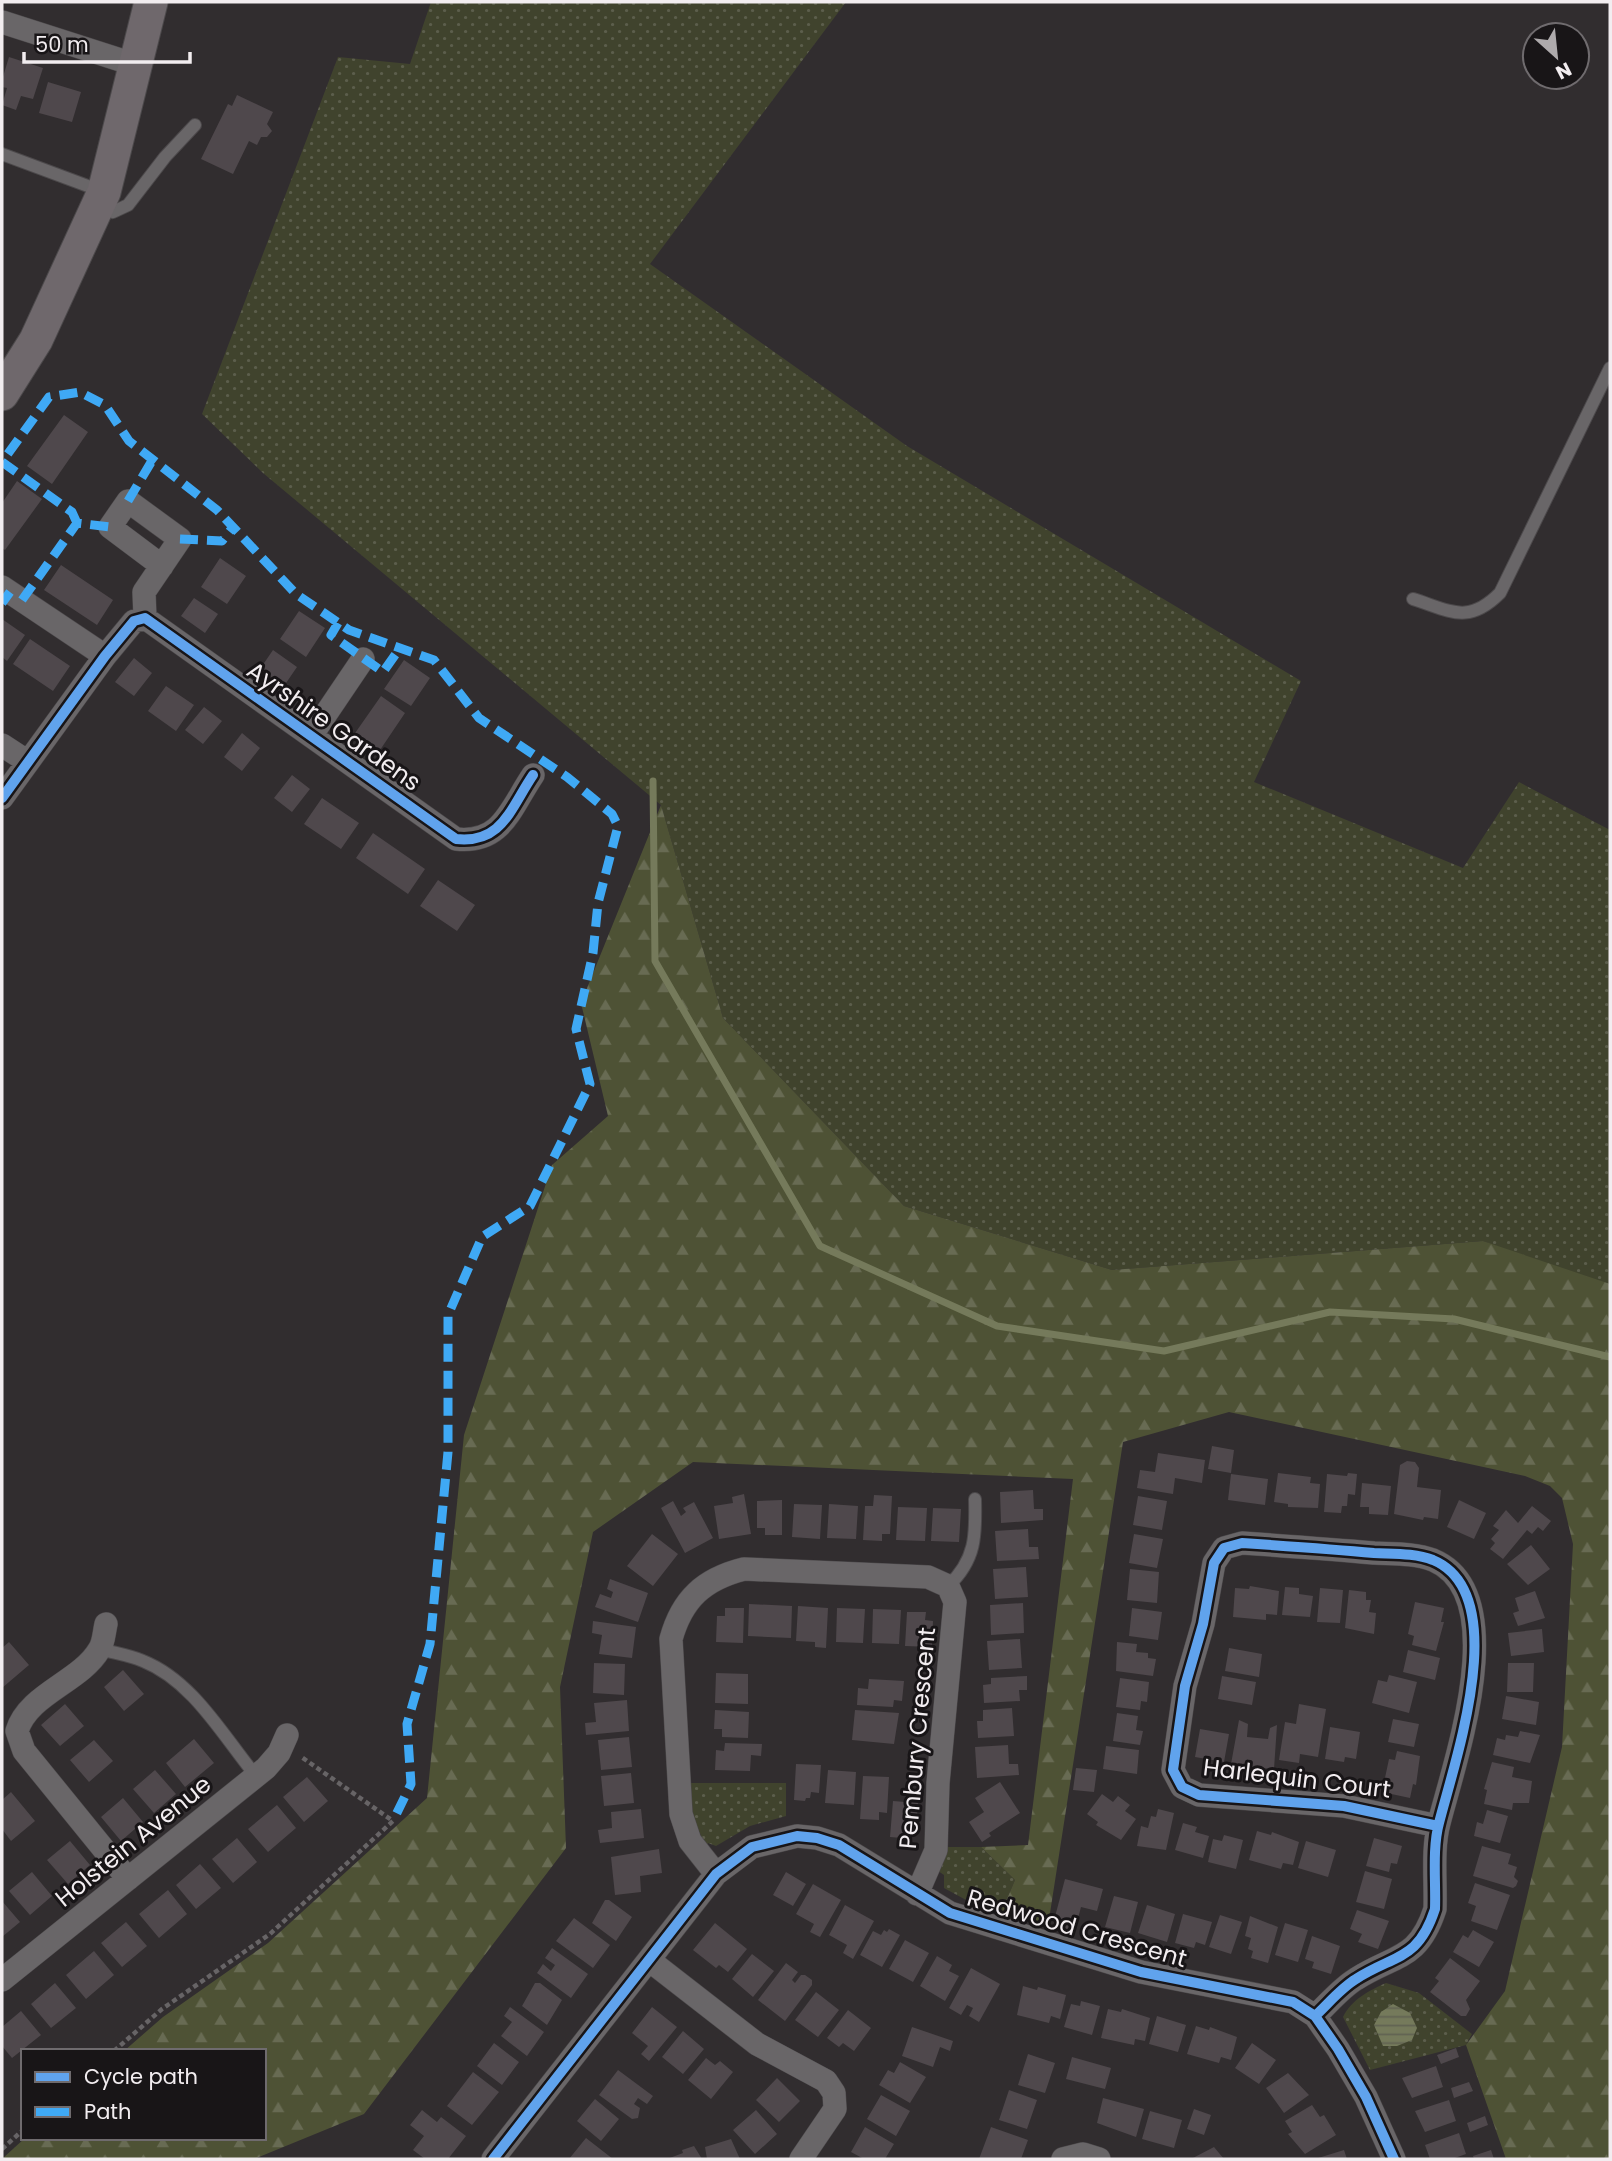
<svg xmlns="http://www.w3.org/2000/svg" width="1612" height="2161" viewBox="0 0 1612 2161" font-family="Poppins,sans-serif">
<defs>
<pattern id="grass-dots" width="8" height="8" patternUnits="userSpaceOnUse" patternTransform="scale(1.75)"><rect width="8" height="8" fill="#40432d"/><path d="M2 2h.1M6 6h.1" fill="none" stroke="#5c5e4c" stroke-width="1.8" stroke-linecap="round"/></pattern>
<pattern id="forest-firs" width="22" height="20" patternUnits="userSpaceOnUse" patternTransform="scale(1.75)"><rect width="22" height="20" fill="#4e5235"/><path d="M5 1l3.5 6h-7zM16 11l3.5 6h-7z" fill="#686b53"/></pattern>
<pattern id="water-rules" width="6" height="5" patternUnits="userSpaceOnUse" patternTransform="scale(1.75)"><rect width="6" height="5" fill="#757a5b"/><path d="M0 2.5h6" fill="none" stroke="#616352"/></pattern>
</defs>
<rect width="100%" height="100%" fill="#312d2f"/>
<path fill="url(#grass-dots)" d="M431,2h415l-196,262 257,182 394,235 -47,101 209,86 56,-86 91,48v459l-127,-48 -371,29 -208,-64 -181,-188 -62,-213 -398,-332 -61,-59 136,-357 72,7z
M690,1783h96v33l-36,10 -34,20 -8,-3 -2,5 -15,-36z
M946,1847h35l34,33 -14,33 -22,-6 -35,-19v-13l-6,-4z
M1386,1983l33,10 53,41 -6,11 -96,25 -27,-53c8,-17 27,-27 43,-34z"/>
<path fill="url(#forest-firs)" d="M661,805l62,213 181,188 208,64 371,-29 127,43v875h-104l-40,-114 39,-54 57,-244 11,-203 -11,-46 -12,-12 -25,-10 -296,-64 -106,30 -75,484 -47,-13 14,-33 -34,-33 47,-2 45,-366 -380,-17 -100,70 -33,155 6,161 -202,266 -110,45h-252l23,-21h239v-87h-140l39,-34 105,-74 159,-145 37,-363 88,-270 56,-49 -27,-113z"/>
<path fill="url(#water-rules)" d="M1393,2004l17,9 7,15 -5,12 -15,6h-14l-9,-21 7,-13z"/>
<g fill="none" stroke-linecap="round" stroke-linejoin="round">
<path stroke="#757a5b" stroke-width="7" d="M653,781l2,180 165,285 177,80 167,25 166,-39 124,7 156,38"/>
</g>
<path fill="#4f484c" d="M9,57l34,11 -10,31 -12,-3 -5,14 -14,-5 5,-17 -5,-1v-7z
M48,82l33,10 -9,30 -33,-9z
M237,95l36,17 -6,12 5,7 -5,6h-6l-4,8 -8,-4 -16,33 -32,-15 27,-55 4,2z
M64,415l24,17 -36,52 -25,-18z
M17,481l25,18 -37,51 -3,-2v-45z
M220,558l26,18 -19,28 -26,-17z
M61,565l52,35 -16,25 -53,-35z
M194,598l24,16 -13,19 -24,-17z
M299,611l26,17 -19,29 -26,-18z
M2,619l23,16 -18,26 -5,-4z
M30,639l40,27 -17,25 -40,-27z
M273,650l24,17 -13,19 -24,-17z
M134,658l18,15 -18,23 -19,-14z
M404,660l26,18 -19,28 -27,-17z
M166,686l28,19 -18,26 -28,-20z
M381,696l24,17 -27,40 -25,-17z
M204,707l18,14 -19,23 -18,-14z
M242,733l18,15 -18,23 -18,-14z
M292,775l18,14 -18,23 -18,-14z
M322,798l37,25 -18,26 -37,-25z
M373,833l52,36 -17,25 -52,-36z
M438,880l37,25 -18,26 -37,-25z
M1212,1446l22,4 -3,23 -23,-4z
M1158,1453l47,7 -3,23 -27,-5 -2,16 -36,-6 3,-18 15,2z
M1407,1461l8,1 4,6 -2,19 24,3 -3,29 -14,-2 -1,3 -29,-6 6,-49z
M1278,1473l33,4 -1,6 10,1 -2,24 -30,-1v-3l-14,-2z
M1348,1473l9,1 -2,21 -7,-1 -1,12h-5l-1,7 -17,-1 3,-38 20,2z
M1231,1474l37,5 -3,26 -37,-5z
M1362,1483l29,3 -3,29 -19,-1v-7h-9z
M1033,1490l1,19h9v11l-42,3 -1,-31z
M744,1494l7,40 -32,5 -5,-33 19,-3 -1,-6z
M874,1495l18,1 -2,38h-8v7l-19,-1 2,-34h8z
M1138,1496l29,5 -5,29 -29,-5z
M782,1500v35h-17v-7h-8v-27z
M1459,1500l27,13 -12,26 -27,-12z
M673,1501l8,15 5,-4 -3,-4 11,-6 19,36 -28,15 -24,-45z
M794,1504l28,1 -2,34 -28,-2z
M829,1504l29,2 -2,33 -29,-1z
M1532,1506l19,15 -8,10 -5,-4 -6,7 -5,-4 -24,29 -13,-10 5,-6 -4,-4 8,-9 -6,-4 13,-16 12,13z
M898,1507l29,1 -2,33 -29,-1z
M933,1508l28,1 -2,33 -28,-1z
M1028,1529l1,18h9l1,12 -42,2 -2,-30z
M652,1534l26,20 -25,32 -26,-20z
M1134,1534l29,5 -6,29 -28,-5z
M1531,1545l19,24 -22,16 -21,-21z
M1026,1567l2,30 -33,2 -2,-30z
M1130,1569l29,3 -2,31 -30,-3z
M610,1579l38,14 -10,29 -43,-15 5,-13 11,4 2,-6 -6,-3z
M1250,1586l29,5 -2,24 -11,-1v6l-33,-3 2,-29 14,1z
M1285,1587l14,1v6l14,2 -3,21 -28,-2z
M1320,1588l23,2 -3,33 -23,-1z
M1349,1590l17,2v8h5l-2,12 7,1 -2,21 -29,-6z
M1535,1591l10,27 -27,8 -5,-13 6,-2 -4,-13z
M1415,1602l29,6 -3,14h3l-8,29 -24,-6 2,-9 -6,-2z
M1023,1603l1,30 -33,2 -1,-30z
M749,1604l43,2 -1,32 -43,-2z
M798,1606l30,2 -2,40 -11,-1v-5l-19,-1z
M725,1608h19l-1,35 -27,-1 1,-26h8z
M837,1608l28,1 -2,34 -27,-1z
M1132,1608l30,4 -4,28 -29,-4z
M873,1609l28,1 -2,34 -27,-1z
M907,1612h19l-1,8 8,1 -1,26 -27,-1z
M593,1621l43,6 -4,31 -33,-4 3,-19 -10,-2z
M1542,1629l2,23 -33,4 -3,-23z
M1020,1639l2,29 -33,2 -2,-29z
M9,1642l20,23 -27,23v-40z
M1117,1642l20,2 -1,8 12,1v5l8,1 -3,17 -37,-5z
M1229,1648l33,6 -3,23 -34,-6z
M1408,1650l32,8 -5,22 -32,-8z
M594,1663l31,1 -1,31 -31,-2z
M1508,1663h26l-1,29h-26z
M123,1670l21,24 -20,17 -20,-24z
M716,1673l32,1v30l-33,-1z
M1389,1675l28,7 -8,31 -37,-10 6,-23 9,2z
M1027,1676v14h-8l1,11 -36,2 -1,-18 8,-1v-6z
M1222,1676l34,6 -4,23 -34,-6z
M1120,1678l29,4 -2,20 -6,-1 -1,9 -24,-3z
M869,1679l35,2 -2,20 -8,-1 -1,7 -36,-2 1,-17 10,1z
M1506,1696l33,6 -3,23 -34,-6z
M627,1700l2,31 -43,4 -1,-12 11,-1 -2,-19z
M65,1704l19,22 -24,20 -19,-21z
M1299,1704l27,5 -8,48 -18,-3 -1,9 -20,-3 6,-38 11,2z
M1012,1708l2,28 -36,2 -1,-17h6v-11z
M715,1710l34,2 -1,26 -26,-1v-8h-8z
M855,1710l44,3 -5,31 -42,-4z
M1117,1713l21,3 -2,14 7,1 -3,14 -27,-4z
M1393,1719l26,5 -5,23 -26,-5z
M1239,1720l9,4 -1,13 21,2 2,-11 7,-3 -3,44 -14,-1 -1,2 -28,-6z
M1330,1727l30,5 -4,27 -11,-2 -1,5 -19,-3z
M1200,1729l29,5 -5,28 -29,-5z
M1520,1731l20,4 -10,28 -37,-8 4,-17 8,2 1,-5 12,2z
M629,1737l3,30 -31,3 -3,-30z
M194,1739l20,24 -29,24 -19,-24z
M94,1740l19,21 -24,21 -19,-22z
M725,1743l37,1 -1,12 -10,-1 -1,16 -35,-1 1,-20 8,1z
M1008,1745l1,19h9l1,11 -42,3 -2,-31z
M1106,1746l33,4 -2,24 -34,-5z
M1397,1751l23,5 -4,29 -3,-1 -3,14 -28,-6 7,-33 6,1z
M1492,1762l22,5 -2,10 20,4 -3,22h-16l-1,7 -28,-6 3,-14 -3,-1z
M796,1764l25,1 -2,28 -8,-1 -1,6h-4l-1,3 -11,-1z
M1076,1768l21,2 -3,22 -21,-2z
M155,1770l21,24 -22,19 -21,-24z
M828,1770l28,2 -2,33 -29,-2z
M631,1773l3,30 -30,3 -3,-30z
M863,1776l26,1 -2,36 -8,-1v8l-19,-1z
M307,1777l21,24 -24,21 -21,-25z
M1000,1782l20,31 -31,20 2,3 -9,6 -13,-20 15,-10 -9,-14z
M11,1792l24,29 -24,20 -9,-12v-29z
M1102,1794l11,8 5,-6 12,9 -5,6 11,8 -15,21 -25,-15 2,-3 -11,-8z
M123,1798l20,24 -22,19 -20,-24z
M893,1801l25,2 -2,27 -9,-1v6h-5v3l-12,-1z
M277,1805l19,23 -28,24 -20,-23z
M641,1809l3,29 -44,5 -2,-13 14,-2 -1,-16z
M1158,1809l16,4 -8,37 -29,-4 4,-20 7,2 3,-12 5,1z
M1487,1810l21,6 -8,27 -26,-7 3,-14 6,2z
M1183,1823l14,4 -2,5 14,4 -6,22 -28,-8z
M1257,1831l14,4 1,-3 27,10 -6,23 -10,-2 -2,6 -32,-9z
M1224,1835l19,5 -7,29 -28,-7 5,-23 9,2z
M237,1838l20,24 -24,21 -21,-24z
M1374,1838l28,8 -5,18 -6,-1 -2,9 -23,-6z
M70,1841l20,24 -22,19 -21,-24z
M1306,1841l30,9 -8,27 -30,-9z
M1482,1846l29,8 -3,10 9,3 -3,10 4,4 -2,5 -3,2 -40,-12z
M659,1849l3,24 -22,3 1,16 -26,3 -4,-38z
M200,1864l21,24 -25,21 -20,-24z
M1365,1871l27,8 -8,30 -28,-7z
M32,1872l20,24 -22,19 -21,-24z
M786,1872l20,12 -13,22 -20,-11z
M1065,1879l38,10 -6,22 -16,-4 -7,27 -22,-6z
M1475,1883l35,12 -13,35 -26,-9 5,-15 -8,-3z
M813,1884l28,16 -21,37 -10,-5 4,-8 -18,-10z
M168,1890l19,24 -28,24 -20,-24z
M1114,1896l24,6 -8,31 -25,-6z
M605,1900h4l23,17 -16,24 -24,-18z
M2,1901l18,21 -18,15z
M845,1905l29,16 -21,38 -10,-6 4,-8 -18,-10z
M1147,1905l28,9 -8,28 -29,-9z
M1357,1910l32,11 -11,28 -20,-7 4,-8 -12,-5z
M1183,1914l29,8 -7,23 -9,-3 -2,6 -19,-5z
M1220,1915l22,7 -11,32 -22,-7z
M1250,1916l28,11 -10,36 -17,-5 2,-7 -5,-2 3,-11 -6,-2z
M574,1918l36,27 -17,23 -37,-27z
M126,1922l21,24 -25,21 -21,-24z
M715,1923l32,26 -19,23 -9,-7 -3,3 -23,-18z
M1285,1923l23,7 -10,32 -23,-7z
M889,1929l11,6 -18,32 -22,-12 13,-24 8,4 3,-5 3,2z
M1473,1930l21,12 -15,25 -26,-15 10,-17 5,3z
M1312,1936l28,10 -9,28 -19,-6 2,-6 -9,-3z
M905,1940l24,13 -16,29 -24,-13z
M552,1948l36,26 -17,24 -34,-25 6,-9 8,7 4,-6 -10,-7z
M94,1951l20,24 -28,24 -20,-24z
M752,1954l22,17 -21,26 -21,-18z
M937,1956l15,9 -3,6 10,5 -14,25 -25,-15z
M1450,1958l30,23 -14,19 4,9 -4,7h-5l-31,-24 9,-11 -4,-3z
M786,1963l12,9 -6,8 3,3 6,-8h4l7,5v5l-27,36 -27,-21z
M971,1968l29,16 -21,38 -10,-6 4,-8 -6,-3 -6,10 -12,-7z
M55,1983l21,25 -25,20 -20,-24z
M535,1983h5l22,17 -15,25 -25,-19z
M1023,1986l14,4 1,-3 28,8 -6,24 -9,-3 -2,7 -32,-8z
M816,1992l23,18 -21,27 -23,-17z
M1081,2001l19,5 -8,29 -28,-8 7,-23 9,2z
M510,2007l34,25 -17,24 -26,-20 11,-14 -8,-6z
M652,2007l25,20 -28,34 -8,-7 7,-8 -16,-13z
M1108,2009l13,3 1,-3 28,9 -5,23 -10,-2 -1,6 -33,-7z
M848,2010l23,18 -17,23 -11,-8 -4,4 -12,-9z
M21,2011l20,24 -29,23 -10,-12v-19z
M1157,2016l29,9 -8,27 -29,-8z
M1196,2026l13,4 1,-3 27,10 -6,23 -10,-3 -2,6 -32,-9z
M912,2027l41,14 -3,10 -10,-4 -7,20 -31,-11z
M683,2031l21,18 -21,25 -21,-17z
M494,2043l25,19 -17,23 -25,-19z
M1252,2043l24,17 -17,24 -24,-16z
M1456,2048l3,9 -18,7 -4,-9z
M1028,2054l27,9 -10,30 -27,-8z
M1072,2057l39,11 -6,21 -39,-10z
M706,2058l9,7 5,-4 13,11 -22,27 -23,-19z
M900,2062l26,15 -16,26 -31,-18 9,-15 6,3z
M1436,2066l7,21 -31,11 -10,-20z
M618,2070l35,26 -6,8 -9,-6 -4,6 6,4 -2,10 -6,1 -33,-24z
M473,2072l26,20 -27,33 -25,-19z
M1288,2073l21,22 -25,18 -18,-25z
M777,2078l23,23 -21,21 -23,-22z
M1469,2082l4,9 -19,7 -3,-10z
M1009,2090l28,10 -10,29 -28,-9z
M881,2095l29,16 -14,25 -29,-17z
M1103,2098l41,11 -8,28 -39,-14z
M595,2099l24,20 -18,22 -24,-20z
M1449,2100l7,21 -31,11 -10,-21z
M1312,2105l8,12 4,-2 12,20 -31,19 -17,-20 4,-2 -7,-11z
M1194,2109l17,6 -7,20 -17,-6z
M422,2110l15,12 4,-5 25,19 -18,23h-23l-12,-9 11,-14 -14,-11z
M756,2110l21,24 -22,20 -22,-24z
M1150,2111l32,9 -8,28 -32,-9z
M1485,2116l3,9 -18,7 -3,-9z
M865,2127l29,17 -9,15h-21l-13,-7z
M991,2127l37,13 -7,19h-42z
M1459,2133l7,21 -14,5h-22l-5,-14z
M586,2138l27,21h-44z
M731,2139l9,20h-33l-2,-12z
M694,2146l8,13h-35l16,-6 -1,-3z
M1214,2147l10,12h-33z
M1344,2150l3,9h-32z
M1491,2150l3,9h-20l-1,-3z"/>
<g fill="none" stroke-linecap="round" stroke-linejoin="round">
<g stroke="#4c494b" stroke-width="14">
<path id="lane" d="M2,154l102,38
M104,201l9,11 15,-7 37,-48 30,-32
M1413,599c38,12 55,26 87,-6l110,-225
M948,1586c28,-26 28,-51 27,-87
M100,1649c14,4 29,6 43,12 50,20 80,75 113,115"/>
</g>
<g stroke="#4c494b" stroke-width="24">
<path id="street" d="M2,22l134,43
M2,587l103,69
M145,618l-1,-26 36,-53 -52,-38 -18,26 52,39
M311,736l52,-77
M2,745l26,17
M2,798l103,-142 29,-35 11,-3 311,221c46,5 54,-30 77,-64
M106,1624c-2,8 -2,19 -7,26 -19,32 -71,44 -82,81l7,20 104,128
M716,1874l-26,-33 -9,-27 -10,-175c11,-40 33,-60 73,-70l184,8 20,9 7,16 -17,181 -2,67 -19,44
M649,1960l108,84 69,37 8,12 1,16 -34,50
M2,1980l264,-212 13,-15 8,-18
M1315,2016c13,-12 26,-28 41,-37 39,-25 62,-18 79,-70 1,-27 -3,-60 4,-86 15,-60 75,-229 -6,-263 -18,-7 -40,-6 -59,-7 -44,-4 -88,-7 -132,-10l-18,5 -10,15 -11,61 -18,62 -12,84 9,17 17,8 145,11 94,20
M493,2159l223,-285 36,-27 45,-11 20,2 22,7 111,68 191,59 152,30 22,14 23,33 28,48 28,62
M1063,2159l20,-5 16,5"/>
</g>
<g stroke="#4c494b" stroke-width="35">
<path id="secondary" d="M2,394l34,-54 68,-148 47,-190"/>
</g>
<path stroke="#676466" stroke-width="4.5" stroke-dasharray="5 3.5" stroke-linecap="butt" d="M114,2051l48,-42 108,-75 123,-113 -93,-65
M2,2149l21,-19"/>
<use href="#lane" stroke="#696668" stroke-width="12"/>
<use href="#street" stroke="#696668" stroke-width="23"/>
<use href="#secondary" stroke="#6f686c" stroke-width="33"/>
<path stroke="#3fa9f5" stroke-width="9" stroke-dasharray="18 9" stroke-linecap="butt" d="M128,501l25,-42
M77,523l-5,-11 -70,-50 47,-65 31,-5 25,13 24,36 88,69 79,84 53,36 85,30 45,58 88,59 45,37 6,12 -20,77 -5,50 -17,76 14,55 -60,122 -48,31 -34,78v137l-18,192 -23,80 4,60 -18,37
M180,539l42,2 11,-14
M22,600l55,-77 33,4
M2,603l8,-11
M338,623l-7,12 52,37 17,-24"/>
<g stroke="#181517" stroke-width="15">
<path id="cycleway" d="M2,798l103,-142 29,-35 11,-3 311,221c46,5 54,-30 77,-64
M1315,2016c13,-12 26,-28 41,-37 39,-25 62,-18 79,-70 1,-27 -3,-60 4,-86 15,-60 75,-229 -6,-263 -18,-7 -40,-6 -59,-7 -44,-4 -88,-7 -132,-10l-18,5 -10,15 -11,61 -18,62 -12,84 9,17 17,8 145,11 94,20
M493,2159l223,-285 36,-27 45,-11 20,2 22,7 111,68 191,59 152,30 22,14 23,33 28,48 28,62"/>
</g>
<use href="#cycleway" stroke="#60a3ed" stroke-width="10"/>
</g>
<g text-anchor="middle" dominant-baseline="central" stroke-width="6" stroke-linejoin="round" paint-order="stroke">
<g font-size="24" fill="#f2edf0" stroke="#181517">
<text transform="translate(334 726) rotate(35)">Ayrshire Gardens</text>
<text transform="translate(917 1738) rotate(-85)">Pembury Crescent</text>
<text transform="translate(1297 1778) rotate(7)">Harlequin Court</text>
<text transform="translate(133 1841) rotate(-39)">Holstein Avenue</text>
<text transform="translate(1077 1928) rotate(16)">Redwood Crescent</text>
</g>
</g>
<rect width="1612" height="2161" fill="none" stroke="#f2edf0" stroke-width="7"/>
<rect x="21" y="2049" width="245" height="91" fill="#181517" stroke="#6f6b6e" stroke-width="2"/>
<rect x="35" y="2072" width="35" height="10" fill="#60a3ed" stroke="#6f6b6e" stroke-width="2"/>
<text x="84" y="2084" font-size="21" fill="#f2edf0">Cycle path</text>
<rect x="35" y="2107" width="35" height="10" fill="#3fa9f5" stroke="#6f6b6e" stroke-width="2"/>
<text x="84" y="2119" font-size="21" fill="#f2edf0">Path</text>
<g transform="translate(1556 56) rotate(153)"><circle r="33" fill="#181517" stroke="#6f6b6e" stroke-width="2"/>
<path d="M0-5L12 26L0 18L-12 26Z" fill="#aeaaac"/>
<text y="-10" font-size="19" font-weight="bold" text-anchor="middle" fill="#f2edf0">N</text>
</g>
<path d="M24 52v10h166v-10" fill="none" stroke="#f2edf0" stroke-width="3.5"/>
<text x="35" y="52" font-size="21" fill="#f2edf0" stroke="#181517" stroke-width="5" paint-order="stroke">50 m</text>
</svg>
